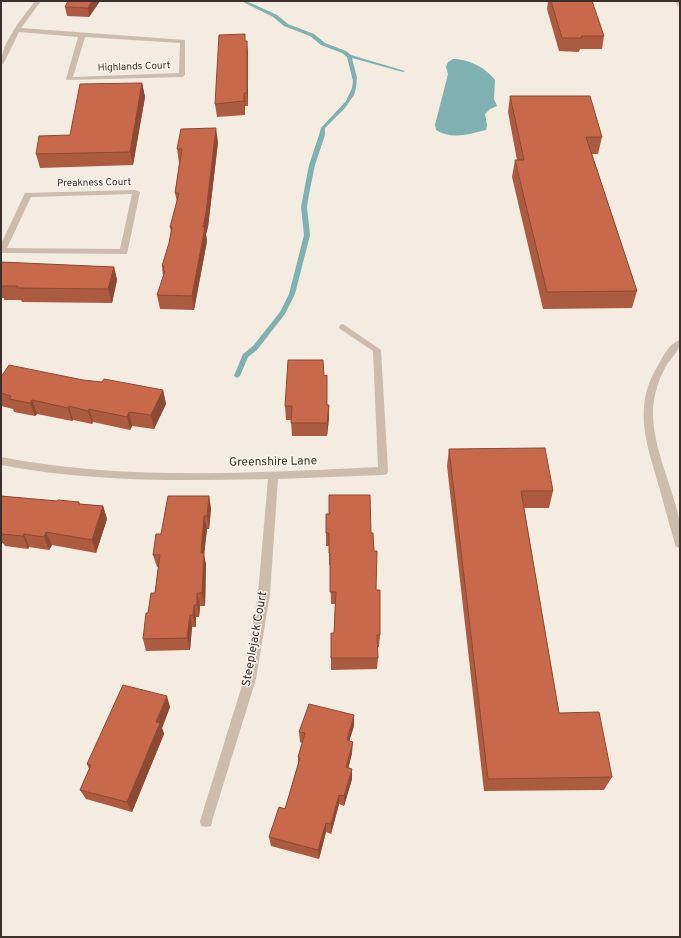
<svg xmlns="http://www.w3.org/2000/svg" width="681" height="938" viewBox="0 0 681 938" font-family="Overpass,sans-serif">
<rect width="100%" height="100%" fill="#f4ebe1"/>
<path fill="#7fb0b2" d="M453,59c16,0 33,9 42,21l-1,19 3,7 -7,3 -5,5 2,11 -1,5c-17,4 -34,10 -50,0l-1,-5 13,-51 -2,-7 2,-5z"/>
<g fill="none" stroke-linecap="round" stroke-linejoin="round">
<path fill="#7fb0b2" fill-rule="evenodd" d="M241,1h5l31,14 11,9 26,10 11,9 21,8 5,4 54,16 -2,1 -51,-14 5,20 -1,10 -2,7 -9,13 -20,20v7l-10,30 -6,29 -2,13 3,28 -15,59 -10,20 -28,36 -9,7 -8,19 -3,2 -3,-2 9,-22 10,-8 27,-34 9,-18 15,-59 -3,-28 8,-42 10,-30 2,-7 25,-27 6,-13 1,-7 -6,-24 -5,-4 -21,-8 -11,-9 -26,-10 -11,-9z"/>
<path fill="#cdbbac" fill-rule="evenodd" d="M35,1h6l-20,27 164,12v35l-3,2 -115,3 -1,-1 12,-42 -59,-5 -15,31 -3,2c0,-23 21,-46 34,-64zM85,37l95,6 -1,30 -106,4z
M675,1h5v6l-2,-1z
M136,190l4,2 -13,62 -126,-1v-9l24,-51zM132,194l-12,55 -113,-1 24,-51z
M343,324l38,26 7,121 -1,3 -4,1 -105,4 -8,115 -14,85 -44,142 -1,5 -5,1 -5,-1 -1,-5 44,-142 14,-85 10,-115c-89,2 -179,3 -267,-14v-8c123,24 252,16 377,10l-5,-116 -33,-22 -1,-2 1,-2z
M680,340c0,12 -8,16 -14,26 -7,13 -12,28 -13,43 -1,40 20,76 27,115 1,8 0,17 0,24l-4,-1 -1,-3c-7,-24 -13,-47 -20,-71 -6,-21 -13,-43 -11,-66 1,-16 7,-31 16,-45 4,-8 11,-20 20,-22z"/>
</g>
<path fill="#ac5a40" d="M100,1l-11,16 -22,-1 -2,-9z
M548,1h44l12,35 -2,13h-22l-1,3 -20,-1 -12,-42z
M246,41l2,13v52h-3v9l-28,2 -2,-13z
M142,83l3,14 -12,68 -93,3 -4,-14 34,-19z
M510,96l92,41 -4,17h-6l45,137 -5,17 -89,1 -31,-132 3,-17h2l-9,-48z
M218,142l-10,85 -2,7 1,7 -13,69 -34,-1 -3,-14 6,-19 -1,-10 7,-23 2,-11 -1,-5 7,-25 -2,-9 4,-30 -2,-14z
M1,262l113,5 3,13 -5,23 -90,-1 -1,-2h-17v-2h-3z
M327,375v30h2v13l-2,18h-35l-1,-16h-5l-1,-14 39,-30z
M1,377l82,3 80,10 3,14 -12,25 -22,-3 -2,4 -37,-8 -1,2 -19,-4 -1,1 -35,-7 -2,2 -21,-4 -1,-3 -12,-3z
M449,449l104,42 -4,17h-25l35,205 53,64 -8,13 -120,1 -37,-325z
M1,496l102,10 4,13 -11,34 -44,-8 -3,5 -20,-3 -1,2 -23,-3 -2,-3h-2z
M209,496l2,13 -2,20h-2l-3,26 2,10 -1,41h-5l-1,11h-3v10h-4l-2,23 -44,1 -3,-12 5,-26 7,-20 3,-26h-1l-4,-12 8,-21z
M326,533h45l9,102 -1,12h-1v11l-1,11 -46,1v-37h3l1,-29h-4l-1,-39h-1v-19h-3z
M170,707l-8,21 2,6 -32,78 -46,-13 -6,-9 9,-21 -2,-5z
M354,726l-5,15 3,12 -4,15 4,11 -8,27 -5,-2 -8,30 -5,-2 -7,27 -48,-13 -2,-9 16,-28 13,-45v-7l4,-14 -2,-1 -1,-10z"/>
<path fill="#8c4a34" d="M92,1h8l-11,16 -1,-9z
M247,41l1,13v52l-1,-13z
M142,83l3,14 -12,68 -3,-13z
M244,93l1,13v9l-1,-14z
M216,128l2,14 -10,85 -2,7 1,7 -13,69 -2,-14 11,-69z
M114,267l3,13 -5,23 -4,-14z
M163,390l3,14 -12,25 -3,-14z
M32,400l5,14 -2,2 -5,-13z
M329,405v13l-2,18v-13z
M69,406l4,14 -1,1 -4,-13z
M89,409l4,13 -1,2 -4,-13z
M129,412l3,14 -2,4 -3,-13z
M209,496l2,13 -2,20 -2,-13z
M103,506l4,13 -11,34 -4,-13z
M204,516l3,13 -3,26 2,10 -1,41 -3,-13 -1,-40z
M46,532l6,13 -3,5 -5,-13z
M24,534l5,13 -1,2 -5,-13z
M197,593l3,13 -1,11 -2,-12z
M194,605l2,12v10l-3,-12z
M190,615l2,12 -2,23 -3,-12z
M167,696l3,11 -8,21 2,6 -32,78 -5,-10 29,-80z
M354,715v11l-8,25 1,-11z
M353,742l-1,11 -6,25v-11z
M352,769v10l-8,27v-10z
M339,795v9l-8,30v-10z
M326,823v9l-7,27 -1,-9z"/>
<path fill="#c8694b" stroke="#8c4a34" d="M68,1h24l-4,7 -23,-1z
M551,1h41l12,35h-23l1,2h-20z
M245,34v7h2v52h-3v8l-29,3 4,-69z
M142,83l-12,69 -94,2 3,-18 31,-1 10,-51z
M510,96h80l12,41h-16l51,154 -90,1 -32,-132h9z
M216,128l-10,85 -3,14h2l-13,69 -35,-1 8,-24h-2l1,-5h-2l7,-23 3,-16h-2l9,-34h-4l7,-44h-5l4,-20z
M1,262l113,5 -6,22 -91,-1 1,-2h-17z
M288,360h35l1,16 3,-1v30h2l-2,18h-36l1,-17h-7z
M9,365l74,15 19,2 2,-3 59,11 -12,25 -22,-3 -2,5 -38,-8 -1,2 -19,-5 -1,2 -36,-8 -2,3 -21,-4 2,-3 -10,-3v-16z
M545,448l8,43h-32l38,222 40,-1 13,65 -124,2 -39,-330z
M329,495h41l1,38h2l1,18h3l-1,39h4v45h-3l1,23h-47v-25h3l2,-41h-6v-39h-1v-20h-3v-19h3z
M1,496l56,5 1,-1 21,2v2l24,2 -11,34 -46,-8 -2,5 -20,-3 -1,2 -22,-2z
M168,496h41l-2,20h-3l-3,37h3l-2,40h-5v12h-3l-1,10h-3l-3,23 -44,1 3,-26h2l3,-20h4l5,-38h-7l3,-21h5z
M123,685l44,11 -11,26 4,1 -33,79 -47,-12 11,-25 -4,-1z
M309,704l45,11 -7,25 6,2 -7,25 6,2 -8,27 -5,-1 -8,29 -5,-1 -8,27 -49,-13 10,-30 6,2 15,-51 -2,-1 7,-24 -6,-1z"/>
<g text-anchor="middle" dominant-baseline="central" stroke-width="3" stroke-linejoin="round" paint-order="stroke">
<g font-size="10" fill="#3b302b" stroke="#fbf5ee">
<text transform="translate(134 67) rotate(-2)">Highlands Court</text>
<text transform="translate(94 183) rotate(-1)">Preakness Court</text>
</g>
<g font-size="12" fill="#3b302b" stroke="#fbf5ee">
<text transform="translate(273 462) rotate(-1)">Greenshire Lane</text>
<text transform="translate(255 639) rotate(-80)">Steeplejack Court</text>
</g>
</g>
<rect width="681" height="938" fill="none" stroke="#3b302b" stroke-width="4"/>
</svg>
